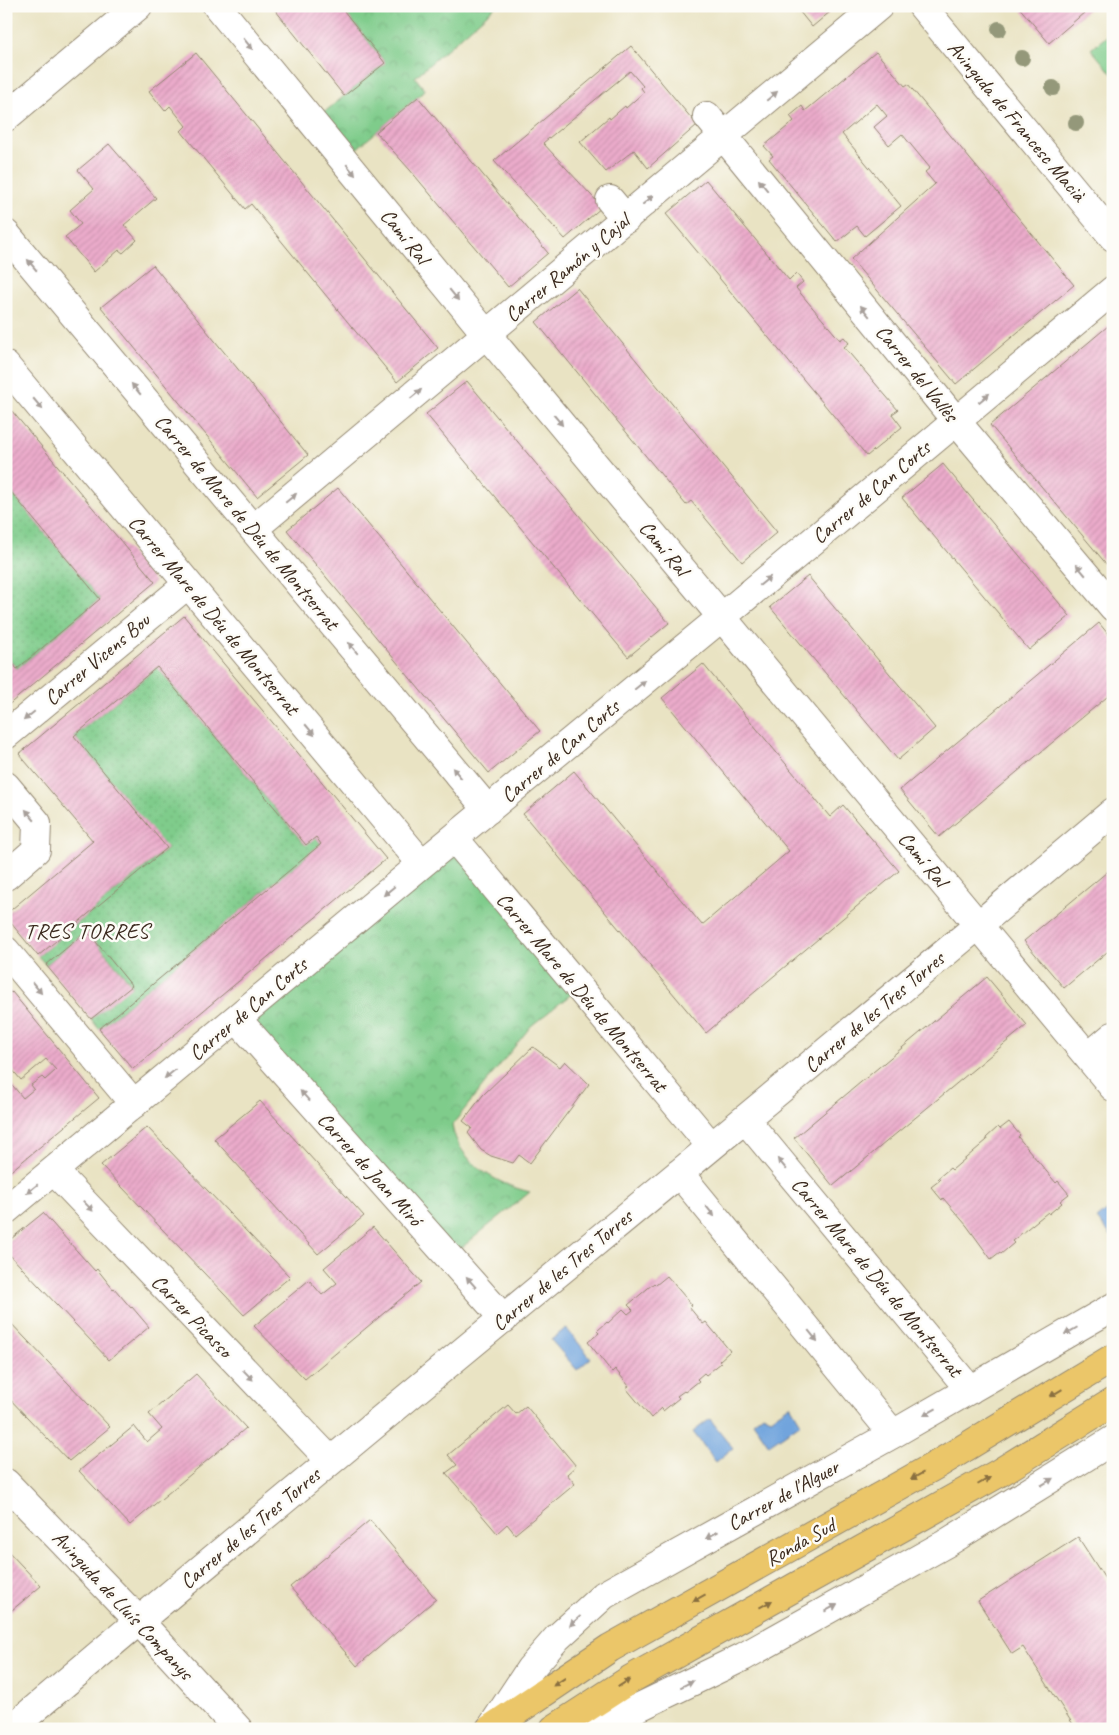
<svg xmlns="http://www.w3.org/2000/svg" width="1119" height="1735" viewBox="0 0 1119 1735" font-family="Caveat,sans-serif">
<defs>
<pattern id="grass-dots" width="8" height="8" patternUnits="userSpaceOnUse" patternTransform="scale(1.25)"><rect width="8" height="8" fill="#7fcc8b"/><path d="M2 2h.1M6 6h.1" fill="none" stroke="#6faf78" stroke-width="1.8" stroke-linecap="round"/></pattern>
<pattern id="park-crowns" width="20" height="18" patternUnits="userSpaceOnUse" patternTransform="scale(1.25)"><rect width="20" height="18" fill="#7fcc8b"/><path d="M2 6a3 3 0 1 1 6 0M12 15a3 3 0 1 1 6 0" fill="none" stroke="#6faf78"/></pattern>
<pattern id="building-hatch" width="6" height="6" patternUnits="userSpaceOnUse" patternTransform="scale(1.25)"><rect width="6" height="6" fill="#ebabcb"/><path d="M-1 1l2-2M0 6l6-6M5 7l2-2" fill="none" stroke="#ca93ae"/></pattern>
</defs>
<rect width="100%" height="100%" fill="#fdfcf7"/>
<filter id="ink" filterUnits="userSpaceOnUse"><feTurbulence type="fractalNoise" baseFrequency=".02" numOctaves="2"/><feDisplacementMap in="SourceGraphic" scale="10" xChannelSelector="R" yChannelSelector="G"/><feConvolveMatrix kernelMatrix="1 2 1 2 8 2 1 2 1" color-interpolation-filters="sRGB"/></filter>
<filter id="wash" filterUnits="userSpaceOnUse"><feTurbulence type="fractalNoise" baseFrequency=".0096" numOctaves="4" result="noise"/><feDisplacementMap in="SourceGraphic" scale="20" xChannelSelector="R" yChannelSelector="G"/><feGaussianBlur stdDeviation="1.12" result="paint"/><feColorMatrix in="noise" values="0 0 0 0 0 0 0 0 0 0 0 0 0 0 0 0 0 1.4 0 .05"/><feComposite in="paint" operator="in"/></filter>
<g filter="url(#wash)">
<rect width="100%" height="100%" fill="#e9e3c3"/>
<path fill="url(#grass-dots)" stroke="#5d7b54" d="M6,486l94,113 -83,70 -11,-14z
M157,667l148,178 11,-8 5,7 -222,185 -8,-10 41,-34 -45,-54 -41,34 -8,-9 129,-107 -93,-113z"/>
<path fill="url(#park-crowns)" stroke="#5d7b54" d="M340,6h156l-81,71 10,13 -7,7 -75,63 -31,-38 73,-59z
M454,838l125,150 -48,38 -79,99c6,37 44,59 78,67l-80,65 -213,-238z"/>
<path fill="#7fcc8b" stroke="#5d7b54" d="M1113,31v44l-22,-26z"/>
<path fill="#71a4dd" stroke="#56677e" d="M1113,1206v32l-16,-19z
M566,1328l25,30 -14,12 -26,-30z
M790,1405l11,18 -32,22 -16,-23 10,-8 8,4z
M710,1419l23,29 -17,14 -23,-30z"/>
<g id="blocks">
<path fill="url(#building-hatch)" d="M272,6h68l45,57 -41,33z
M764,6h10l-6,5z
M795,6h42l-25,21z
M1018,6h74l-43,37z
M631,46l66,79 -49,43 -14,-18 -28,22 -26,-30 29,-25 1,2 15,-13 1,2 18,-16 -3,-4 2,-2 -13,-15 -87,72 59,64 -37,32 -71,-78z
M876,52l29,34 3,-2 166,201 -118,99 -105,-125 84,-75 -10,-12 5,-4 -28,-34 -13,11 -15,-18 13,-11 -10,-12 -35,30 59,72 -36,30 -8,-10 -20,16 -68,-83 4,-3 -9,-10 30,-25 -4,-5 12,-10 3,5z
M196,53l242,295 -41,34 -146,-178 -6,5 -64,-78 5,-5 -16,-20 -5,5 -16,-20z
M418,97l130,156 -40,34 -98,-117 -34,-38z
M109,144l47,54 -32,27 13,15 -14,13 -4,-3 -25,22 -29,-35 16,-13 -11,-14 24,-21 -16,-19z
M706,180l83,100 7,-7 7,9 -7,6 44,52 4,-3 5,6 -5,4 54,63 -6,4 10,13 -35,29 -201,-242z
M153,265l155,190 -51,42 -156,-190z
M577,288l200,244 -35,30 -51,-61 -5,4 -150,-183z
M1108,326l5,5v241l-123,-147z
M467,381l202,242 -41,34 -202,-243z
M6,404l149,178 -149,125v-52l11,14 83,-70 -94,-113z
M943,464l127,152 -41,34 -127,-152z
M338,488l202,243 -51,42 -202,-243z
M808,576l127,152 -37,32 -128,-153z
M184,616l202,243 -253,210 -34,-40 222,-185 -5,-7 -10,8 -149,-178 -83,69 93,112 -129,108 -32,-39v-3l87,-73 -74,-87z
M1099,623l14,17v52l-174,145 -39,-47z
M703,664l127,153 13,-12 56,66 -193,162 -183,-219 51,-43 128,154 87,-74 -127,-153z
M1113,867v80l-49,41 -40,-47z
M87,931l45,55 -41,33 -45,-54z
M987,977l40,48 -194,161 -39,-48z
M6,988l5,5 1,-1 87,106 -93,77v-89l3,3 4,-3 10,12 11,-9 -3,-4 11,-8 3,3 11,-10 -10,-11 -25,21 -15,-18z
M533,1047l27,20 5,-6 24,23 -59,79 -11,-8 -6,8 -22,-7 -10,-6 -13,-17 4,-5 -9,-7 20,-26z
M260,1101l104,115 -46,38 -104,-115z
M1009,1122l11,13 -2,2 38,46 2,-2 11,13 -9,7 2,2 -13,11 -1,-2 -36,29 2,2 -13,11 -1,-2 -9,7 -24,-33 -24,-28 -1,2 -11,-13 9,-7 -2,-2 12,-10 2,2 35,-30 -1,-2 12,-11 2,2z
M147,1127l143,150 -46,38 -143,-150z
M43,1213l52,58 2,-2 16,20 1,-1 17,20 1,-1 17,20 -40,33 -103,-109v-8z
M373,1227l48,55 -116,97 -51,-53 55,-46 13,15 15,-12 -13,-15z
M667,1276l25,29 -3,2 14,17 3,-2 24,29 -11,10 2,2 -15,12 -2,-2 -7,6 2,2 -14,11 -1,-1 -7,5 2,2 -16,13 -1,-3 -11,10 -25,-30 3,-2 -14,-17 -3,3 -1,-1 -23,-29 11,-9 -2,-2 10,-9 1,1 15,-14 5,5 5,-4 -5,-5 26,-22 2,2z
M6,1318l104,109 -41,34 -63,-66z
M196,1374l50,54 -116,97 -51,-54 55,-45 13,16 15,-13 -13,-15z
M508,1405l8,9 10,-8 50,60 -9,8 8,10 -60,50 -8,-10 -10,9 -51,-60 11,-8 -9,-10z
M370,1520l66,79 -79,67 -67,-79z
M1078,1537l35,54v138h-37l-53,-82 -11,7 -34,-53z
M6,1549l35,37 -35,29z"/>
</g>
</g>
<g filter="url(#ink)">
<use href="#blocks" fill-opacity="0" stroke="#928670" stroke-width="1"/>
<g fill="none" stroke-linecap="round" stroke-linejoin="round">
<g stroke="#928670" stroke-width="30">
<path id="minor" d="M217,6l270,329 626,752
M922,6l191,231
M707,116l249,305 157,186
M6,117l132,-111
M610,200l16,19
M6,234l482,576
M6,366l416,498
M253,529l626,-523
M6,735l182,-151
M6,786l31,37 -1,27 -30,26
M454,838l257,308
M6,951l128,153
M237,1019l267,300
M1088,1057l25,-21
M745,1119l225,271
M54,1171l277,290
M679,1173l214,261
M6,1210l416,-346 300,-247 391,-327
M6,1483l133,138 99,108
M491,1728l39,-59 27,-31 47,-43 289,-161 220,-127
M11,1729c364,-310 737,-608 1102,-917
M560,1729l69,-17 114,-55 202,-113 168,-104"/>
</g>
<g stroke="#928670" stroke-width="30">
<path id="major" d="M490,1729l120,-81 328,-184 175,-106
M554,1729l77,-50 368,-206 114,-71"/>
</g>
<use href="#minor" stroke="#fff" stroke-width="28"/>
<use href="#major" stroke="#ebc669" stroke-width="28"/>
</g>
<g fill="#94987a">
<circle cx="999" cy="29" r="8"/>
<circle cx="1022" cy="58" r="8"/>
<circle cx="1053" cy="88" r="8"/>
<circle cx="1076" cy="123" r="8"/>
</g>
<defs><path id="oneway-solid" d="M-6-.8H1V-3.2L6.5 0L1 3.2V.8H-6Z" transform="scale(1.25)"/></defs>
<g fill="#a79f9a">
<use href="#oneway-solid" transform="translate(248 44) rotate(51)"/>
<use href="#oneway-solid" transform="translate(772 96) rotate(-40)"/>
<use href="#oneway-solid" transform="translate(351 170) rotate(51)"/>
<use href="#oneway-solid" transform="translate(763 185) rotate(-129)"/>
<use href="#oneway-solid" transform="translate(648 200) rotate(-40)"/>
<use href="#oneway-solid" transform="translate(32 265) rotate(-130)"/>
<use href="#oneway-solid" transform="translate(454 295) rotate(51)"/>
<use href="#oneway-solid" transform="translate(865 311) rotate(-129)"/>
<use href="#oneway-solid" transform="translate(136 389) rotate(-130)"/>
<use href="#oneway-solid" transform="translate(416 394) rotate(-40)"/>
<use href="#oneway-solid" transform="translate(984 398) rotate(-40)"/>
<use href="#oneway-solid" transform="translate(38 404) rotate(50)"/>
<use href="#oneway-solid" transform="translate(558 420) rotate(50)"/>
<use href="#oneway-solid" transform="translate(291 498) rotate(-40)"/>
<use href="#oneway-solid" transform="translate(1081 570) rotate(-130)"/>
<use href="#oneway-solid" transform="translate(765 581) rotate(-40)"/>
<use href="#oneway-solid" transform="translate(353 648) rotate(-130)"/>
<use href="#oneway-solid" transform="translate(640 685) rotate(-39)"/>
<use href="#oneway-solid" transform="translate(29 716) rotate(140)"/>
<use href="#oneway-solid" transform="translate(310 730) rotate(50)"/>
<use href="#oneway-solid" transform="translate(457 773) rotate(-130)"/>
<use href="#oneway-solid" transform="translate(30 815) rotate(-130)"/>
<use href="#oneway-solid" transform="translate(389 891) rotate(140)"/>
<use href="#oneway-solid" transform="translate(37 988) rotate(50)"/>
<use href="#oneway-solid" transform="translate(170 1074) rotate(141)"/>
<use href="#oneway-solid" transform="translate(305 1096) rotate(-132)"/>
<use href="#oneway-solid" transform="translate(782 1164) rotate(-130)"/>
<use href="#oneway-solid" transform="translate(32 1189) rotate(141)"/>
<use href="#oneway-solid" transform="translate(88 1206) rotate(46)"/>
<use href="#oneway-solid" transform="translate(710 1211) rotate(51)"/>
<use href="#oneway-solid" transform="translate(471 1282) rotate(-131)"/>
<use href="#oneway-solid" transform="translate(1071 1331) rotate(150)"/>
<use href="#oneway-solid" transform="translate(813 1336) rotate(51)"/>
<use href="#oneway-solid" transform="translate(248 1375) rotate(46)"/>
<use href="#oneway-solid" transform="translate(930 1412) rotate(151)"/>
<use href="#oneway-solid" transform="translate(1047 1482) rotate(-31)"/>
<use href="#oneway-solid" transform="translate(712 1535) rotate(151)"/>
<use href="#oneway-solid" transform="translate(831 1608) rotate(-29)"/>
<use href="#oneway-solid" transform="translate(575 1621) rotate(138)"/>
<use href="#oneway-solid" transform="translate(687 1684) rotate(-26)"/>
</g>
<g fill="#8a7040">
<use href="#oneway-solid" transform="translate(1056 1393) rotate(149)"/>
<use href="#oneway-solid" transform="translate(917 1476) rotate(151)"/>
<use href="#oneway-solid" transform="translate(984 1481) rotate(-30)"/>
<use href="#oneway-solid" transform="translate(699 1598) rotate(151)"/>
<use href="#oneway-solid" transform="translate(766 1604) rotate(-29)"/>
<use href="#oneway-solid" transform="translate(559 1682) rotate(146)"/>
<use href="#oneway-solid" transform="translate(624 1683) rotate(-33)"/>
</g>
</g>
<g text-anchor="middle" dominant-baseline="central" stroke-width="5" stroke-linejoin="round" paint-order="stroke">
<g font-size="21" fill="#3b2a1e" stroke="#fdfcf7">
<text transform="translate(1017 121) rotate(50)">Avinguda de Francesc Macià</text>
<text transform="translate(405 236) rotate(51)">Camí Ral</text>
<text transform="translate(567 268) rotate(-40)">Carrer Ramón y Cajal</text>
<text transform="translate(917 373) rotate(51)">Carrer del Vallès</text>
<text transform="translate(871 492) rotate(-40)">Carrer de Can Corts</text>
<text transform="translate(247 522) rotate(50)">Carrer de Mare de Déu de Montserrat</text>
<text transform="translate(664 548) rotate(50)">Camí Ral</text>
<text transform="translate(214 615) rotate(50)">Carrer Mare de Déu de Montserrat</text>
<text transform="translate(97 659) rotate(-40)">Carrer Vicens Bou</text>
<text transform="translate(560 751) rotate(-40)">Carrer de Can Corts</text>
<text transform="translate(923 859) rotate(50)">Camí Ral</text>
<text transform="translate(582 992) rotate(50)">Carrer Mare de Déu de Montserrat</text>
<text transform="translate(248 1009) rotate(-40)">Carrer de Can Corts</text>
<text transform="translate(874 1012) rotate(-40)">Carrer de les Tres Torres</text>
<text transform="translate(370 1169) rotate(48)">Carrer de Joan Miró</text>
<text transform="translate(562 1270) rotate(-40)">Carrer de les Tres Torres</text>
<text transform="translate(877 1277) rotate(50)">Carrer Mare de Déu de Montserrat</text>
<text transform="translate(192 1316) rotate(46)">Carrer Picasso</text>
<text transform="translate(783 1495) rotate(-29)">Carrer de l'Alguer</text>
<text transform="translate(250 1528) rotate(-40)">Carrer de les Tres Torres</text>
<text transform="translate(800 1542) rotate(-29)">Ronda Sud</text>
<text transform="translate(123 1605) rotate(47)">Avinguda de Lluís Companys</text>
</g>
<g font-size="22" letter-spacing="1" fill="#3b2a1e" stroke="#fdfcf7">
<text x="87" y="931">TRES TORRES</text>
</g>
</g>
<rect width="1119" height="1735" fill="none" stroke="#fdfcf7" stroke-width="25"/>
</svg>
